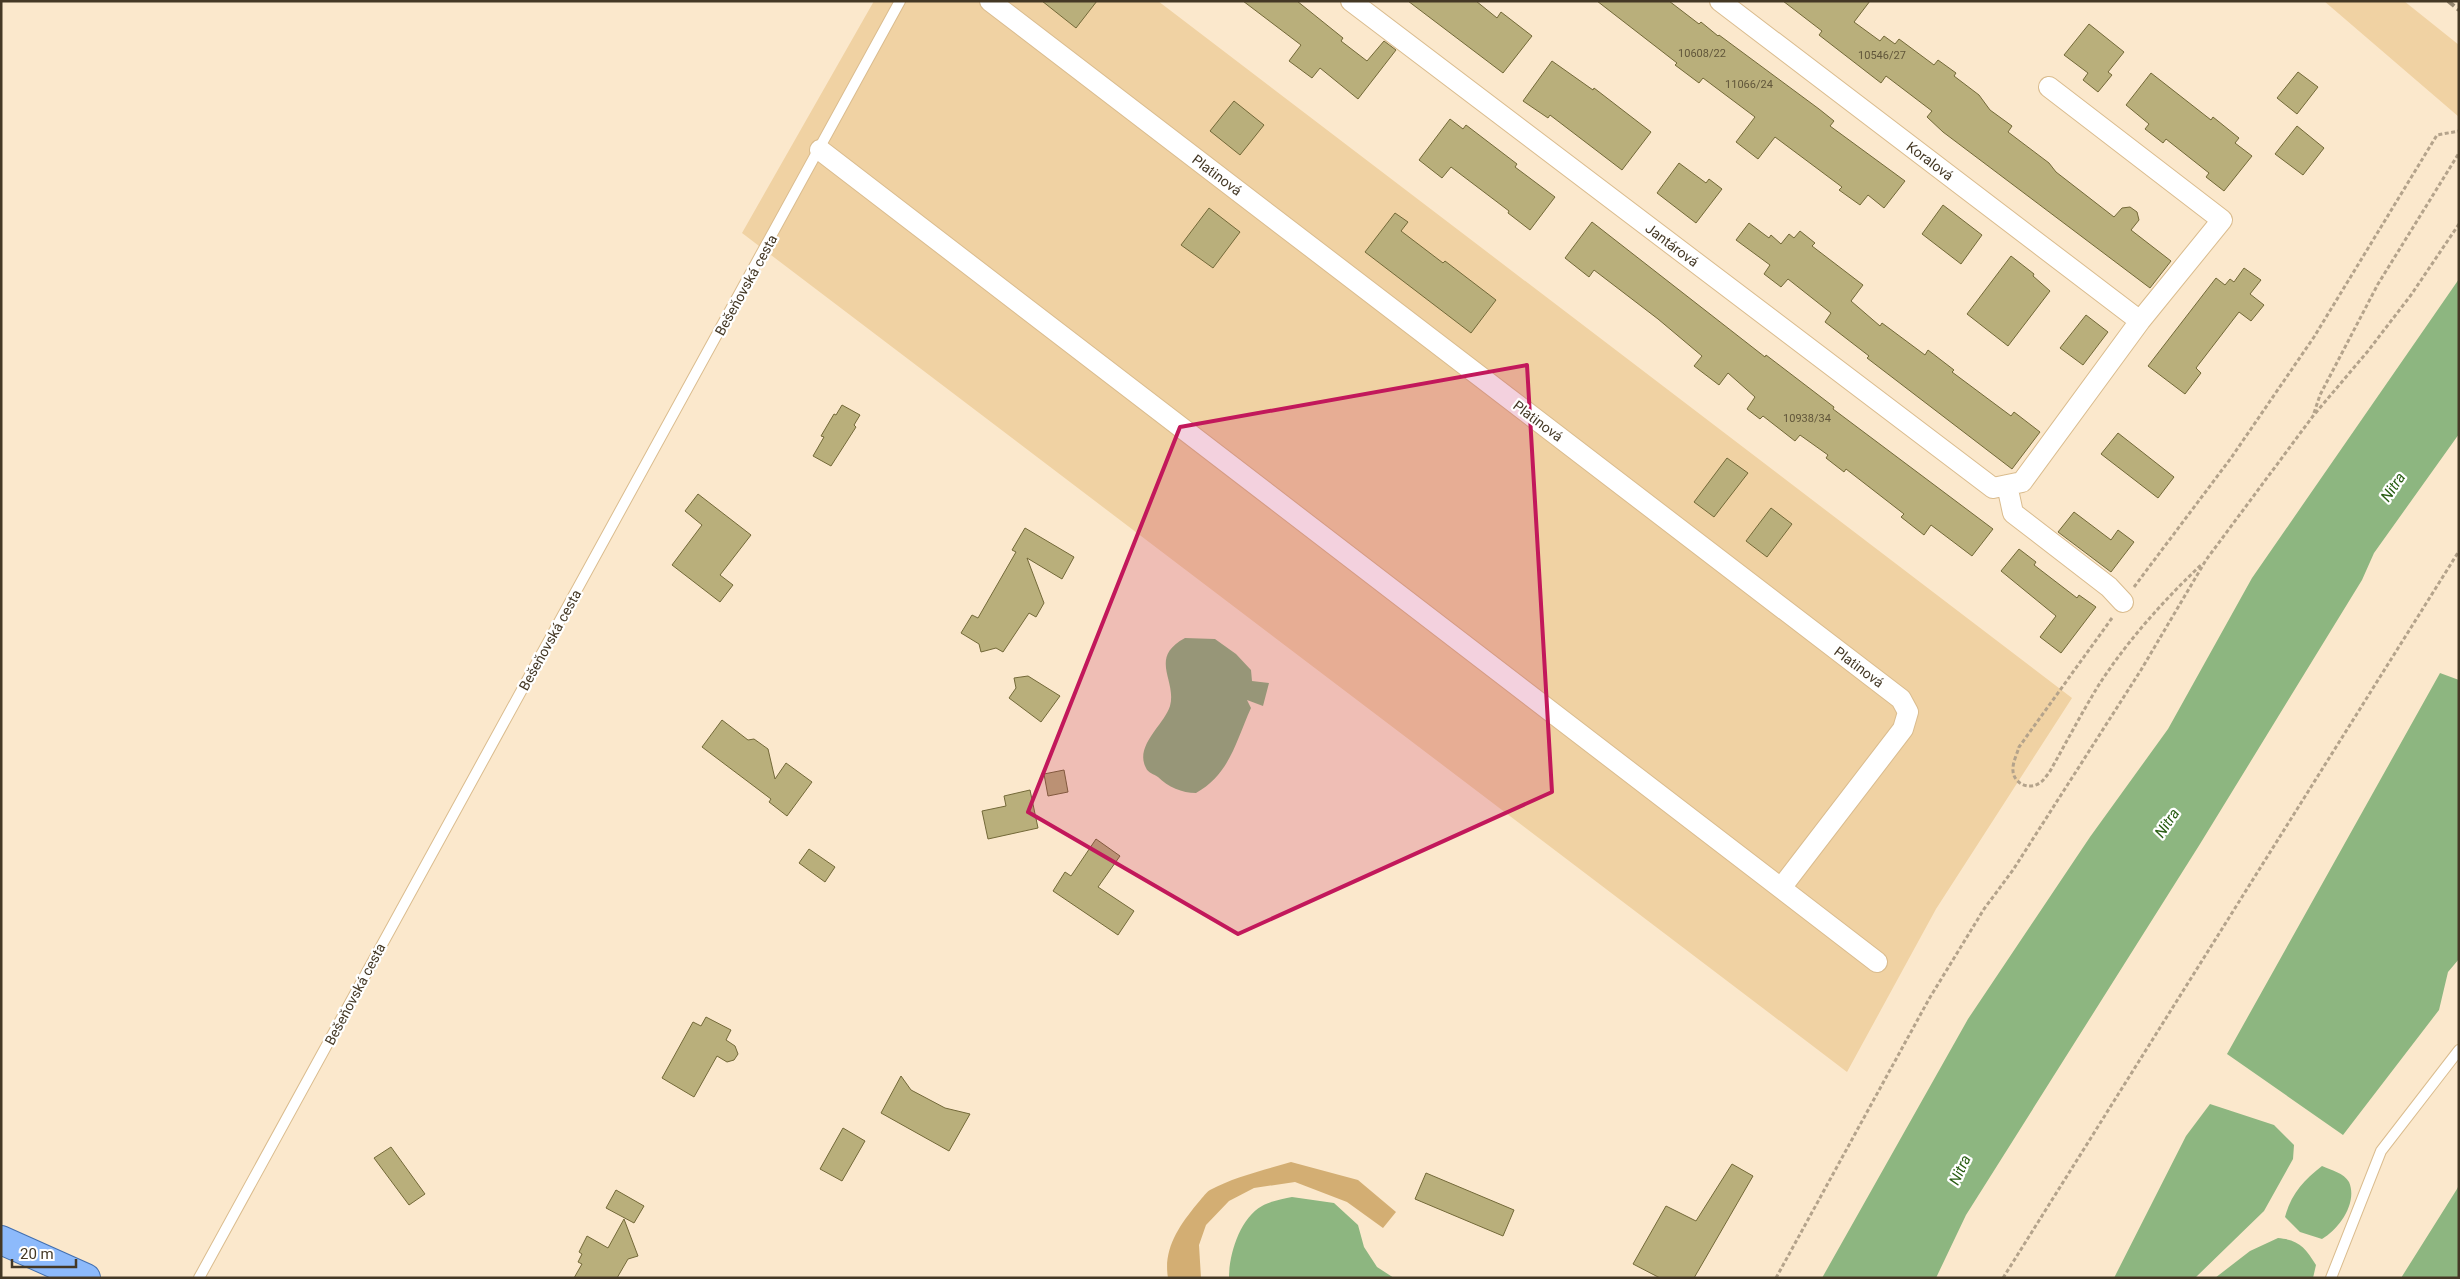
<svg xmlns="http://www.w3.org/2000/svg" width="2460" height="1279" viewBox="0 0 2460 1279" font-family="Roboto,sans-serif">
<rect width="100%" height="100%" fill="#fbe8cc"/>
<path fill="#f0d2a3" d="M874,1h284l914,697 -136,211 -89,163 -1105,-839z
M2324,1h80l55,44v72z"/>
<path fill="#d3ae73" d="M1291,1162l67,18 38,32 -13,16 -36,-26 -52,-20 -41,6 -25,13 -23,24 -7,20 2,33h-33c-5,-29 11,-52 29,-74 4,-4 8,-11 13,-14 24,-13 54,-20 81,-28z"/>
<path fill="#8db680" d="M2459,279v155l-85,119 -12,27 -162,264 -234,371 -30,63h-114l146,-259 122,-182 78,-108 84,-151z
M1185,638l30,1 21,15 15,16 1,11 17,2 -6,23 -16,-6 4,8c-15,33 -21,66 -55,85 -14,0 -28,-6 -38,-16 -4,-3 -10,-4 -12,-9 -12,-22 18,-43 24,-62 7,-26 -22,-48 15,-68z
M2440,673l19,7v279l-11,13 -9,38 -96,125 -116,-81z
M2210,1104l64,21 20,20 -1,14 -29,52 -69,67h-81l72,-142z
M2322,1166c9,4 22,7 27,16 9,21 -10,47 -27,57l-22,-7 -15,-15c6,-23 19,-37 37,-51z
M2459,1185v93h-58l56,-89z
M1292,1197l42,6 24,22 6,22 13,20 17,11h-165c0,-24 11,-60 33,-72 8,-5 21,-7 30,-9z
M2278,1238c21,2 27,9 38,27l-3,13h-98l35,-27z"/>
<path fill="#b9af7b" stroke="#736938" d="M1042,1h55l-21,27z
M1243,1h54l46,37 -2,3 26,20 17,-20 12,9 -38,49 -38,-31 -8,10 -23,-17 12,-16z
M1408,1h68l21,17 4,-6 31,24 -29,37z
M1597,1h72l30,23 2,-2 17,14 1,-1 100,74 15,12 -4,5 75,55 -21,27 -16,-13 -8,10 -21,-15 3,-3 -67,-50 -17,22 -22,-17 19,-25 -52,-39 -4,5 -24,-18 2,-2z
M1783,1h87l-16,21 26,19 4,-5 11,8 4,-5 35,26 4,-5 18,13 -2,3 25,19 11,15 22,16 -4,6 41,31 7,9 58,45 8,-9 8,-1 7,5 2,8 -8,10 40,31 -21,27 -207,-156 -16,-15 5,-6 -46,-35 -5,7 -62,-48 3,-4z
M2089,24l35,28 -16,20 4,3 -14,17 -15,-12 5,-7 -24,-18z
M1552,61l41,29 1,-2 57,44 -29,38 -72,-55 -2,3 -25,-17z
M2298,72l20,15 -21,27 -20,-16z
M2151,73l60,47 2,-3 26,21 -4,5 17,13 -28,35 -18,-14 3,-4 -43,-34 -3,4 -18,-14 4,-5 -23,-19z
M1234,101l30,24 -24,30 -30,-24z
M1450,119l13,10 3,-4 51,39 -2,3 40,30 -25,33 -22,-17 1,-2 -58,-44 -9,11 -23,-18z
M2297,126l27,22 -21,27 -28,-21z
M1679,163l27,20 3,-4 13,10 -26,34 -39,-30z
M1943,205l39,30 -21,29 -39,-30z
M1209,208l31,24 -27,36 -32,-23z
M1395,213l13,9 -7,9 42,32 2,-2 51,39 -25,33 -106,-81z
M1592,222l173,135 1,-2 68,52 -1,2 160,120 -21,27 -41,-31 -7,10 -23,-18 3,-3 -58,-45 -2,3 -18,-14 2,-3 -28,-20 -5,6 -32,-25 -3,3 -13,-10 8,-12 -27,-24 -9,12 -25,-19 8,-10 -44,-37 -64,-49 -5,7 -24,-19z
M1749,223l20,15 2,-3 10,9 8,-10 5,4 6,-7 15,12 -3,3 51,39 -12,16 29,25 2,-3 43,32 3,-5 26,20 -2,2 59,44 3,-4 26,20 -28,37 -145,-111 2,-2 -44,-34 6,-9 -43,-34 -7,8 -17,-13 6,-9 -34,-25z
M2011,256l23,18 -1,2 17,15 -42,55 -41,-32z
M2244,268l17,12 -11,14 14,11 -13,16 -12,-9 -43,56 5,5 -16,21 -37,-28 68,-88 9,7 5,-6 4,3z
M2086,315l22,17 -25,33 -23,-17z
M842,405l18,10 -6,10 2,2 -25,39 -18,-10 11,-19 -3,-1 13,-22 2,1z
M2118,433l56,44 -16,21 -57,-44z
M1727,458l21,15 -34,44 -20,-15z
M698,494l53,41 -31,40 13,10 -13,17 -48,-37 30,-40 -17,-14z
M1771,508l21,16 -25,33 -21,-16z
M2074,512l37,28 7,-10 16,12 -23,30 -53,-40z
M1025,528l49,29 -12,22 -35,-21 17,45 -8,14 -7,-4 -26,39 -7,-4 -15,4 -2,-8 -18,-11 11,-18 6,3 38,-66 -4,-2z
M2019,549l17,13 -2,3 43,33 2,-3 17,12 -35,46 -21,-16 16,-21 -55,-45z
M1028,676l32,20 -19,26 -32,-24 7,-10 -2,-10z
M722,720l26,20 6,-1 14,10 7,30 11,-16 26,19 -25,34 -18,-14 2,-3 -69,-52z
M1064,770l4,22 -20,4 -4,-22z
M1030,790l8,38 -50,11 -6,-28 24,-5 -2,-10z
M1096,839l24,17 -22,31 36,24 -16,24 -65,-44 12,-19 6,4z
M809,849l26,18 -10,15 -26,-19z
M706,1017l25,13 -5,10 9,6 3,8 -4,6 -7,2 -10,-6 -23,41 -32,-19 31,-56 8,4z
M901,1076l10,14 34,18 25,6 -21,37 -68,-38z
M843,1128l22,13 -23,40 -22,-12z
M391,1147l34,47 -16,11 -35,-47z
M1732,1164l21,12 -59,102h-34l-27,-14 33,-58 30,15z
M1426,1173l88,37 -11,26 -88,-37z
M616,1190l28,16 -10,17 -28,-15z
M624,1219l14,37 -10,3 -11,19h-43l8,-14 -4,-2 4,-8 -3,-2 8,-16 21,12z"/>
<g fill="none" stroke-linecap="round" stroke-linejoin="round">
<g stroke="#dabc8e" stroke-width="12">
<path id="lane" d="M199,1278l701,-1277
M2331,1278l50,-127 78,-101"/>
</g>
<g stroke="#dabc8e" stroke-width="22">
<path id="street" d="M990,1l911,698 7,13 -5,17 -122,159
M1351,1l642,487 29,-6 118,-161 82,-101 -173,-133
M1720,1l420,320
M820,150l1057,812
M2007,485l6,28 96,74 14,15"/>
</g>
<g stroke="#426faf" stroke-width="30">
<path id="primary" d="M1,1240l85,38"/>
</g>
<path stroke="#b4a38b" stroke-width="3" stroke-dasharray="4 2.5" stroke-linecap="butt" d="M2314,413l6,-18 58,-111 81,-131
M2134,587l97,-129 83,-121 123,-202 22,-4
M2112,618l-93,129c-2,7 -7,17 -6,24 1,13 17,20 28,11 3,-2 5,-6 8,-9 17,-30 33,-61 51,-90 29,-44 64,-83 102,-119
M1776,1278l153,-279 55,-90 29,-39 128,-200 65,-110 107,-144 55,-65 43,-56 48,-71
M2003,1278l456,-727"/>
<use href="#lane" stroke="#fff" stroke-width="10"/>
<use href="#street" stroke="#fff" stroke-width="20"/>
<use href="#primary" stroke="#8dbafb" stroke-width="28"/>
<path stroke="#95866f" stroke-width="4" stroke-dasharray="8 4" stroke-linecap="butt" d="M2448,1l11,9"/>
</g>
<path fill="#c2185b" fill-opacity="0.2" stroke="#c2185b" stroke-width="4" stroke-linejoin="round" d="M1527,365l25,427 -314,142 -210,-122 152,-385z"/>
<g text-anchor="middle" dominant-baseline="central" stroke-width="4.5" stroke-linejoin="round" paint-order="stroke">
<g font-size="11" fill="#61563a">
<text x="1702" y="53">10608/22</text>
<text x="1882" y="55">10546/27</text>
<text x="1749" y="84">11066/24</text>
<text x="1807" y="418">10938/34</text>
</g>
<g font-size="14" fill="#443825" stroke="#fff">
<text transform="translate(1930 161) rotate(37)">Koralová</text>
<text transform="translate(1217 175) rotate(37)">Platinová</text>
<text transform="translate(1672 245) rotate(37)">Jantárová</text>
<text transform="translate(746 285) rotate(-61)">Bešeňovská cesta</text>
<text transform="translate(1538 421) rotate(37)">Platinová</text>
<text transform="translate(550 640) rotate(-61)">Bešeňovská cesta</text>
<text transform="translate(1859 667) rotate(37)">Platinová</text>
<text transform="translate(355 994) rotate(-62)">Bešeňovská cesta</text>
</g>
<g font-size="15" font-style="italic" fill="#295d13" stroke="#fff">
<text transform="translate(2393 487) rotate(-56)">Nitra</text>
<text transform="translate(2167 823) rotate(-56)">Nitra</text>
<text transform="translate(1960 1170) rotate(-65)">Nitra</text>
</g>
</g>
<rect width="2460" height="1279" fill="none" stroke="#443825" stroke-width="5"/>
<path d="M12 1259v8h64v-8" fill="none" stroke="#443825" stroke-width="2.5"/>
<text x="20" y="1259" font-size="15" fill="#443825" stroke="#ffffff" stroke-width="4" paint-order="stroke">20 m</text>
</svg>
